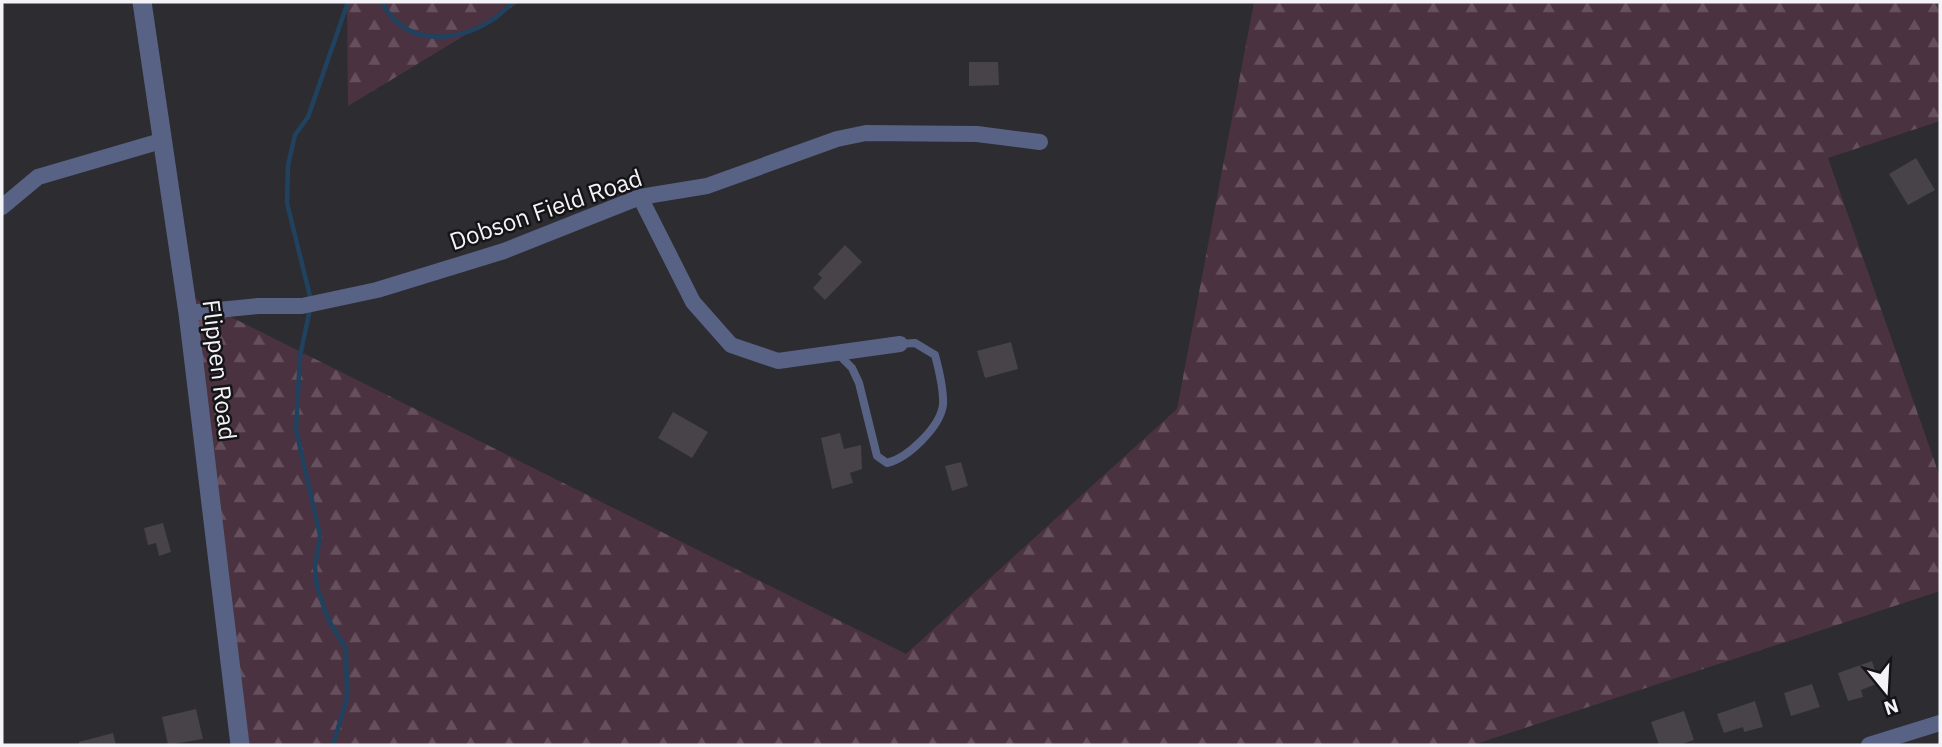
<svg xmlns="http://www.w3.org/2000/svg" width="1942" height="747" font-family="'IBM Plex Sans',sans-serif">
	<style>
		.forest { fill: url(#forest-firs) }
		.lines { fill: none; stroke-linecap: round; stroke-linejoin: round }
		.stream { stroke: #20425f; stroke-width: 4.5 }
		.building { fill: #474348 }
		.service { stroke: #586284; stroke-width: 8 }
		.minor { stroke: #586284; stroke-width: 16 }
		.tertiary { stroke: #586284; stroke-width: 19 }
		.labels { text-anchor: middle; stroke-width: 5; stroke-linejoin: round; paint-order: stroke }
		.street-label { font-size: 24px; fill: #f4f3f7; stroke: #151517 }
	</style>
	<defs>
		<pattern id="forest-firs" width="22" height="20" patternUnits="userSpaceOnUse" patternTransform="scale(1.75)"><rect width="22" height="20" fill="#4b3241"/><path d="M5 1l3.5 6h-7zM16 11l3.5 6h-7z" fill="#66505d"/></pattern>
	</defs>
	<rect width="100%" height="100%" fill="#2d2c31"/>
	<!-- forest -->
	<path class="forest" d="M347 2H520L348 106Z
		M1254 2H1940V121L1828 158 1940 477V591L1473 745H245L181 292 906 654 1177 409Z"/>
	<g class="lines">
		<!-- stream -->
		<path class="stream" d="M382 2C407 56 482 40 512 2
			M311 300 287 203 288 165 295 135 308 117 348 2
			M310 309 300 356 296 430 320 535 315 567 317 587 328 619 346 649 347 698 333 745"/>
	</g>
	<!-- building -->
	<path class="building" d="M969 62H998L999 85 969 86Z
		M1916 158 1935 190 1908 205 1889 174Z
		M845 245 862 262 825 300 813 288 822 278 818 274Z
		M1011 342 1018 369 985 378 977 351Z
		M673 412 708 432 692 458 658 438Z
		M840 433 844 449 861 445 862 469 850 473 853 483 832 489 821 438Z
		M961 462 968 486 952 491 945 466Z
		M163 523 171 552 159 556 156 543 148 545 144 528Z
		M1872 661 1879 683 1861 690 1863 697 1848 701 1838 673Z
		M1812 684 1820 707 1791 716 1784 693Z
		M1755 701 1763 727 1744 732 1743 727 1724 733 1717 714Z
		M196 709 203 739 168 745 162 717Z
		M1684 711 1694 740 1679 745H1659L1651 722Z
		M113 733 116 745H79V742Z"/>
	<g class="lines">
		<!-- service -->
		<path class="service" d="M837 353 852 368 859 383 877 456 887 463C908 458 940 427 943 405 944 389 939 370 935 355L915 343 900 344"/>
		<!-- minor -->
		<path class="minor" d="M640 197 693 302 731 345 778 361 900 344
			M2 207 38 177 161 141
			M188 313 258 306H302L377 290 504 251 640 197 707 186 837 139 866 133 977 134 1040 142
			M1869 745 1940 723"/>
		<!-- tertiary -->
		<path class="tertiary" d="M142 2 188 313 240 745"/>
	</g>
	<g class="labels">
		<!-- street labels -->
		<g class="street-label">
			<text transform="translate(546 210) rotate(-19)" y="8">Dobson Field Road</text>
			<text transform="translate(219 370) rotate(83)" y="8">Flippen Road</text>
		</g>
	</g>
	<!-- border -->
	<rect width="1942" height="747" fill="none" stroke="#f4f3f7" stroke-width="7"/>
	<!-- north arrow -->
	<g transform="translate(1886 691) rotate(162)" stroke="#151517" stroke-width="5" paint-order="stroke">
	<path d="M0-5L12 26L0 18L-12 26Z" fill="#f4f3f7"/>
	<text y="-10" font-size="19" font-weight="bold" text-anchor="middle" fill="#f4f3f7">N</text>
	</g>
</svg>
